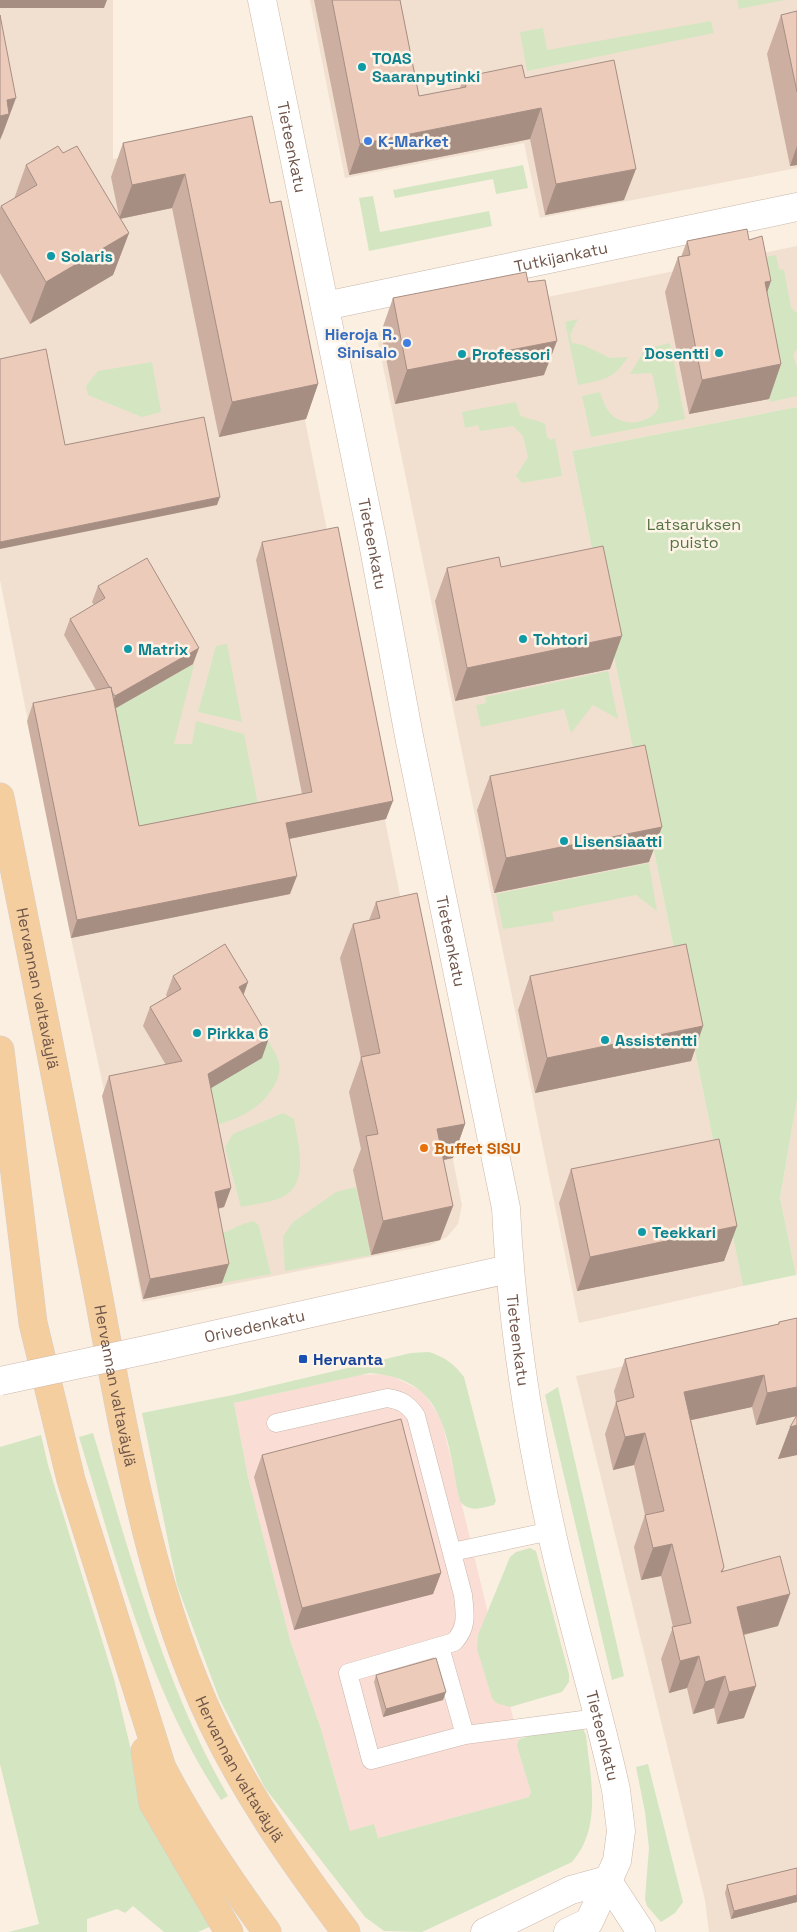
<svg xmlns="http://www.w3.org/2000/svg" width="797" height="1932" font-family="'Space Grotesk',sans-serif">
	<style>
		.residential { fill: #f1e0d0 }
		.commercial { fill: #faded6 }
		.green { fill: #d3e6c1 }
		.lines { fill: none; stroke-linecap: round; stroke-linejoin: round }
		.lane-casing { stroke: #c9b6a9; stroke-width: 19 }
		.street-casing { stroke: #c9b6a9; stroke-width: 29 }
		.secondary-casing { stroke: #cfb7aa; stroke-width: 29 }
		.primary-casing { stroke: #d7cfcc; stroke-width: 29 }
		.lane { stroke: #fff; stroke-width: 18 }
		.street { stroke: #fff; stroke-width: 28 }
		.secondary { stroke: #fff; stroke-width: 28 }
		.primary { stroke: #f4ce9e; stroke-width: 28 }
		.secondary-bridge-casing { stroke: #cfb7aa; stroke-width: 29; stroke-linecap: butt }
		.secondary-bridge { stroke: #fff; stroke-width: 28 }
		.wall { fill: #ccafa1 }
		.shaded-wall { fill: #a68e83 }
		.building { fill: #edcbbb; stroke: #a68e83 }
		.culture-dot { fill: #0f9aa8; stroke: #fdf3e7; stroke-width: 2 }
		.shop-dot { fill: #3f7fe0; stroke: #fdf3e7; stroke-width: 2 }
		.food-dot { fill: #e8710a; stroke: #fdf3e7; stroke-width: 2 }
		.transit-dot { fill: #1a4fb4; stroke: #fdf3e7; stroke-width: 2 }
		.labels { text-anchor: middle; stroke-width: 5; stroke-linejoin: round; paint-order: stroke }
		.culture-label { font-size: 16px; font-weight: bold; fill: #0d838f; stroke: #fdf3e7; text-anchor: start }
		.shop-label { font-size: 16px; font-weight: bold; fill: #366cbe; stroke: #fdf3e7; text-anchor: start }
		.street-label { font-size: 16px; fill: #6f554a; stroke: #fdf3e7 }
		.park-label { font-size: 16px; fill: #557443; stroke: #fdf3e7 }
		.food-label { font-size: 16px; font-weight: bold; fill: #c56008; stroke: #fdf3e7; text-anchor: start }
		.transit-label { font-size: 16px; font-weight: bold; fill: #164399; stroke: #fdf3e7; text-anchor: start }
	</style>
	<rect width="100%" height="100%" fill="#faefe1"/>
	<!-- residential -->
	<path class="residential" d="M0 0H113V159L248 135 462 1205 458 1224 447 1237 431 1245 142 1302 104 1090 71 938 0 580Z
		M310 0H797V168L540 218 524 143 345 178Z
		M797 246V407L572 451 743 1286 579 1323 376 332Z
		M797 1099V1274L796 1275 780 1198Z
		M797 1330V1932H709L705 1900 576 1376Z"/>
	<!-- commercial -->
	<path class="commercial" d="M388 1374 422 1391 441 1418 531 1792 529 1797 378 1838 350 1831 321 1729 290 1640 248 1477 234 1403 357 1375Z"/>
	<!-- green -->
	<path class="green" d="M737 0H785L739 9Z
		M711 21 714 33 527 71 520 32 543 28 547 50Z
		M523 165 528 188 496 194 493 179 395 198 393 190Z
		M373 196 380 232 489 211 492 226 369 251 359 198Z
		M776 255 779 269 784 270 791 308 797 313V349L793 355 797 367V396L770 402 745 261Z
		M578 319 570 335 572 343 583 345 610 358 628 357C613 380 603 380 578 385L565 322Z
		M670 343 685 419 591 437 582 396 600 392C603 400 606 411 614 417 628 427 653 423 659 406L652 373 630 374 645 349Z
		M152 362 161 412 142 417 88 395 86 386 98 371Z
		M516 402 520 415C528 420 536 419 545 424L547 437 551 440 555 438 562 476 522 483 516 476 528 457 523 436 513 426 480 431 478 425 465 428 462 412Z
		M797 407V1099L780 1198 796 1275 743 1286 572 451Z
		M227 644 242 722 198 712 216 646Z
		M193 664 194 665 174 744H192L196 721 244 734 261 819 133 844 109 712Z
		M608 671 618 719 593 705 571 733 564 709 481 727 476 705 486 703 485 697Z
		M649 863 657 911 636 895 552 912 554 921 503 929 496 894Z
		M265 1035C269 1044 277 1054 279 1063 281 1070 278 1080 274 1086 255 1118 225 1122 192 1132L188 1102 262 1058Z
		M283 1113 294 1119C298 1143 311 1186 280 1198 269 1203 254 1204 241 1207L225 1147 233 1134Z
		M356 1187 371 1255 285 1271 283 1237 292 1223 336 1192Z
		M254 1221 259 1226 271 1274 222 1283 212 1236C228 1234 239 1223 254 1221Z
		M429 1352C445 1357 454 1364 464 1377L496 1501 494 1505C481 1508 469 1513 460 1501 446 1439 448 1379 370 1373L234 1403 248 1477 290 1640 321 1729 350 1831 374 1824 378 1838 529 1797 531 1792 517 1746 519 1739 572 1724 582 1727 586 1735C590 1776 603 1827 572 1862L422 1932 384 1931 365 1917 265 1788 219 1698 177 1585 142 1413 233 1395 411 1353Z
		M558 1387 624 1676 612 1680 545 1395Z
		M93 1433C131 1556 163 1683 228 1796L221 1800C149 1690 117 1562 79 1437Z
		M41 1435 48 1465 114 1679 141 1792 214 1925 198 1932H164L133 1906 125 1913 117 1909 87 1919V1932H9L39 1924 0 1764V1447Z
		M530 1548 536 1551 569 1674V1682L562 1692 510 1707 496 1703 492 1698 477 1649 478 1635 510 1557 516 1552Z
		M648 1764 683 1902 675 1913 661 1922 647 1906 645 1899 649 1848 645 1812 636 1767Z"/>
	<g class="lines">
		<!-- lane casing -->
		<g class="lane-casing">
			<path id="lane" d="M276 1423 387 1398C401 1400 408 1404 416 1416L463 1595C465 1614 468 1627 454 1642L348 1673 371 1760 465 1735 598 1718
				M452 1552 551 1531
				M440 1647 465 1735"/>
		</g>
		<!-- street casing -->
		<g class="street-casing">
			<g id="street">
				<path id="s1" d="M325 306 797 207"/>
				<path d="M607 1880 641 1932"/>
			</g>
		</g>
		<!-- secondary casing -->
		<g class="secondary-casing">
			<g id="secondary">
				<path id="s2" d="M262 0 373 543 409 736 506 1208C511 1313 528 1426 551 1530 570 1617 597 1703 616 1790L621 1831 617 1861 589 1922 568 1932"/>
				<path id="s3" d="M155 1348 509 1269"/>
				<path d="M485 1932 571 1890 607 1880"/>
			</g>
		</g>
		<!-- primary casing -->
		<g class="primary-casing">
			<g id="primary">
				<path id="s4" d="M0 797C33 961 65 1124 97 1288 124 1432 150 1592 213 1724 249 1799 296 1865 346 1932"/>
				<path d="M0 1050 33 1323 71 1480 162 1768C192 1826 229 1880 267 1932"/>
				<path d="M145 1751 153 1803 229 1932"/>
			</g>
		</g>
		<!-- lane -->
		<use href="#lane" class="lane"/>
		<!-- street -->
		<use href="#street" class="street"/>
		<!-- secondary -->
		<use href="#secondary" class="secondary"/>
		<!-- primary -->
		<use href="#primary" class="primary"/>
		<!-- secondary-bridge casing -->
		<g class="secondary-bridge-casing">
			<path id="secondary-bridge" d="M0 1381 155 1348"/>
		</g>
		<!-- secondary-bridge -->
		<use href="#secondary-bridge" class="secondary-bridge"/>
	</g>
	<!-- wall -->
	<path class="wall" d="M314 0H400L419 96 460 88 464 77 525 78 624 200 545 215 530 139 349 175Z
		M797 11V165L790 166 767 54 781 15Z
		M123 143 270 203 318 384 306 419 219 437 172 208 120 219 129 233 113 275 30 324 0 273V208L1 206 14 199 26 165 63 153 119 216 111 177Z
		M749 240 767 292 781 364 769 399 689 414 665 292 678 257H681L687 241Z
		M393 298 544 375 395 404 381 332Z
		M262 542 386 819 289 839 290 894 71 938 27 721 33 703 96 690 64 635 70 619 94 605 92 602 98 586 193 664 116 708 139 826 302 794 256 560Z
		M501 567 610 669 455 701 435 601 447 568Z
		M490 776 649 862 494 893 477 810Z
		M376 902 465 1124 453 1158 443 1160 453 1206 440 1240 371 1255 353 1170 361 1149 349 1092 361 1058 340 958 353 924 369 920Z
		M173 976 248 982 243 995 262 1058 211 1088 231 1188 224 1207 218 1209 222 1283 143 1299 102 1096 109 1076 166 1065 143 1026 150 1007 167 997 166 995Z
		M530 976 703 1026 691 1061 535 1093 518 1010Z
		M571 1169 737 1226 724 1261 577 1291 559 1203Z
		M797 1318V1455L778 1459 796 1416 756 1425 752 1407 691 1420 724 1567 723 1572 778 1626 744 1635V1718L717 1724 714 1708 693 1714 687 1688 669 1693 661 1659 673 1627 661 1576 641 1580 634 1547 645 1515 634 1465 613 1470 605 1434 616 1402 614 1391 625 1359 778 1324 779 1322Z
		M262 1455 441 1573 433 1594 294 1630 254 1477Z
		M376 1675 443 1700 383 1717 374 1682Z
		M797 1868V1902L731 1919 725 1893 727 1885Z"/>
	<!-- shaded-wall -->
	<path class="shaded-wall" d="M0 0H107L104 8H0Z
		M16 98 3 133 0 140V116L7 100Z
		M541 108 530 139 349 175 360 144Z
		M797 146V165L790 166Z
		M636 169 624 200 545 215 556 184Z
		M185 174 172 208 119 219 132 185Z
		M129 233 113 275 30 324 46 282Z
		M771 281 759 316 765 282Z
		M557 341 544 375 395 404 407 370Z
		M781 364 769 399 689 414 702 380Z
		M318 384 306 419 219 437 232 402Z
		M220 497 217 505 0 549V542Z
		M622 636 610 669 455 701 467 668Z
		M199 648 193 664 109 712 115 696Z
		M393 801 386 819 279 841 286 823Z
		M662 827 649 862 494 893 506 858Z
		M297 876 290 894 71 938 77 920Z
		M248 982 241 1002 239 987Z
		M703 1026 691 1061 535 1093 547 1058Z
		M269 1038 262 1058 201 1094 208 1074Z
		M465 1124 453 1158 424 1164 437 1129Z
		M231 1188 224 1207 207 1211 215 1192Z
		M453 1206 440 1240 371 1255 383 1221Z
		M737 1226 724 1261 577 1291 590 1257Z
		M229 1264 222 1283 143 1299 150 1279Z
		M764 1375 752 1407 673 1424 684 1392Z
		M797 1387V1416L756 1425 767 1393Z
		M797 1425V1455L778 1459 790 1427Z
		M645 1433 634 1465 613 1470 625 1437Z
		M672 1544 661 1576 641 1580 653 1548Z
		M441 1573 433 1594 294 1630 302 1608Z
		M790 1594 778 1626 725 1639 737 1607Z
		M699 1656 687 1688 669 1693 680 1661Z
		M725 1676 714 1708 693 1714 705 1682Z
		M756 1686 744 1718 717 1724 729 1692Z
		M446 1692 443 1700 383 1717 386 1709Z
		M797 1895V1902L731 1919 734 1911Z"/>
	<!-- building -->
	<path class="building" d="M332 0H400L419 96 466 87 464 77 522 65 525 78 614 60 636 169 556 184 541 108 360 144Z
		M797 11V92L781 15Z
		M0 15 16 98 7 100 9 114 0 116Z
		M252 116 270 203 281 201 318 384 232 402 185 174 132 185 123 143Z
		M58 146 63 153 77 146 129 233 46 282 1 206 37 185 26 165Z
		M747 229 749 240 762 236 771 281 765 282 781 364 702 380 678 257 690 255 687 241Z
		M526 272 528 282 545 280 557 341 407 370 393 298Z
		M46 349 65 445 204 417 220 497 0 542V359Z
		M338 527 393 801 286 823 297 876 77 920 33 703 111 687 139 826 312 792 262 542Z
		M603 546 622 636 467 668 447 568 499 557 501 567Z
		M147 558 199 648 115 696 112 692 111 687 110 688 70 619 105 598 98 586Z
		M645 745 662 827 506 858 490 776Z
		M417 893 465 1124 437 1129 453 1206 383 1221 366 1136 378 1134 361 1057 380 1053 353 924 380 918 376 902Z
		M225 944 248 982 239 987 269 1038 208 1074 231 1188 215 1192 229 1264 150 1279 109 1076 182 1061 150 1007 181 989 173 976Z
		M686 944 703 1026 547 1058 530 976Z
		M719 1139 737 1226 590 1257 571 1169Z
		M797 1318V1387L767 1393 764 1375 684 1392 724 1567 721 1572 780 1556 790 1594 737 1607 756 1686 729 1692 725 1676 705 1682 699 1656 680 1661 672 1627 691 1623 672 1544 653 1548 645 1515 664 1511 645 1433 625 1437 616 1402 634 1397 625 1359 779 1324V1322Z
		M797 1415V1425L790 1427Z
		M401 1419 441 1573 302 1608 262 1455Z
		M436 1658 446 1692 386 1709 376 1675Z
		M797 1868V1895L734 1911 727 1885Z"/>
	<!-- markers -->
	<g class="culture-dot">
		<circle cx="362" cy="67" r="5"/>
		<circle cx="51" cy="256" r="5"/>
		<circle cx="719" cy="353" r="5"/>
		<circle cx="462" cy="354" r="5"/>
		<circle cx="523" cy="639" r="5"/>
		<circle cx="128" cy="649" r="5"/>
		<circle cx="564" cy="841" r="5"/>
		<circle cx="197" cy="1033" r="5"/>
		<circle cx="605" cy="1040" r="5"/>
		<circle cx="642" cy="1232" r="5"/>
	</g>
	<g class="shop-dot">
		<circle cx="368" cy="141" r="5"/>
		<circle cx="407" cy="343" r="5"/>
	</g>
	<circle class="food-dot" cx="424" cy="1148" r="5"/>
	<rect class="transit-dot" x="298" y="1354" width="10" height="10" rx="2.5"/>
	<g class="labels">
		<!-- culture labels -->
		<g class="culture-label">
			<text x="372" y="64">TOAS<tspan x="372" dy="18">Saaranpytinki</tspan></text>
			<text x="61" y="262">Solaris</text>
			<text x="709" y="359" text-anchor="end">Dosentti</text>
			<text x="472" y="360">Professori</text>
			<text x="533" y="645">Tohtori</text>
			<text x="138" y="655">Matrix</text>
			<text x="574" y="847">Lisensiaatti</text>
			<text x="207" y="1039">Pirkka 6</text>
			<text x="615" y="1046">Assistentti</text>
			<text x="652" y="1238">Teekkari</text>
		</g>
		<!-- shop labels -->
		<g class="shop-label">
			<text x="378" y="147">K-Market</text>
			<text x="397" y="340" text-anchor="end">Hieroja R.<tspan x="397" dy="18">Sinisalo</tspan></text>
		</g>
		<!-- street labels -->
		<g class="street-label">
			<text dy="6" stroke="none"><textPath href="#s2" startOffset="150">Tieteenkatu</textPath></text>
			<text dy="6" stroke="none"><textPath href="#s1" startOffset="241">Tutkijankatu</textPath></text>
			<text dy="6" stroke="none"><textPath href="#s2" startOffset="555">Tieteenkatu</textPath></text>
			<text dy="6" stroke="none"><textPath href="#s2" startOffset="960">Tieteenkatu</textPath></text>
			<text dy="6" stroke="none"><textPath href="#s4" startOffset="195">Hervannan valtaväylä</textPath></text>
			<text dy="6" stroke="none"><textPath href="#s3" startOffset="102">Orivedenkatu</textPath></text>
			<text dy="6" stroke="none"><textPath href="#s2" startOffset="1365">Tieteenkatu</textPath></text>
			<text dy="6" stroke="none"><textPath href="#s4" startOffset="600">Hervannan valtaväylä</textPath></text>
			<text dy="6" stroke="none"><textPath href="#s2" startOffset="1770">Tieteenkatu</textPath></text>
			<text dy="6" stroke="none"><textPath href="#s4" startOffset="1005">Hervannan valtaväylä</textPath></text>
		</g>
		<!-- park labels -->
		<g class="park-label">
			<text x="694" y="530">Latsaruksen<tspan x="694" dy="18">puisto</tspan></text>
		</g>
		<!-- food labels -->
		<g class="food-label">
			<text x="434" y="1154">Buffet SISU</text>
		</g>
		<!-- transit labels -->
		<g class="transit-label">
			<text x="313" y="1365">Hervanta</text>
		</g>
	</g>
</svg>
